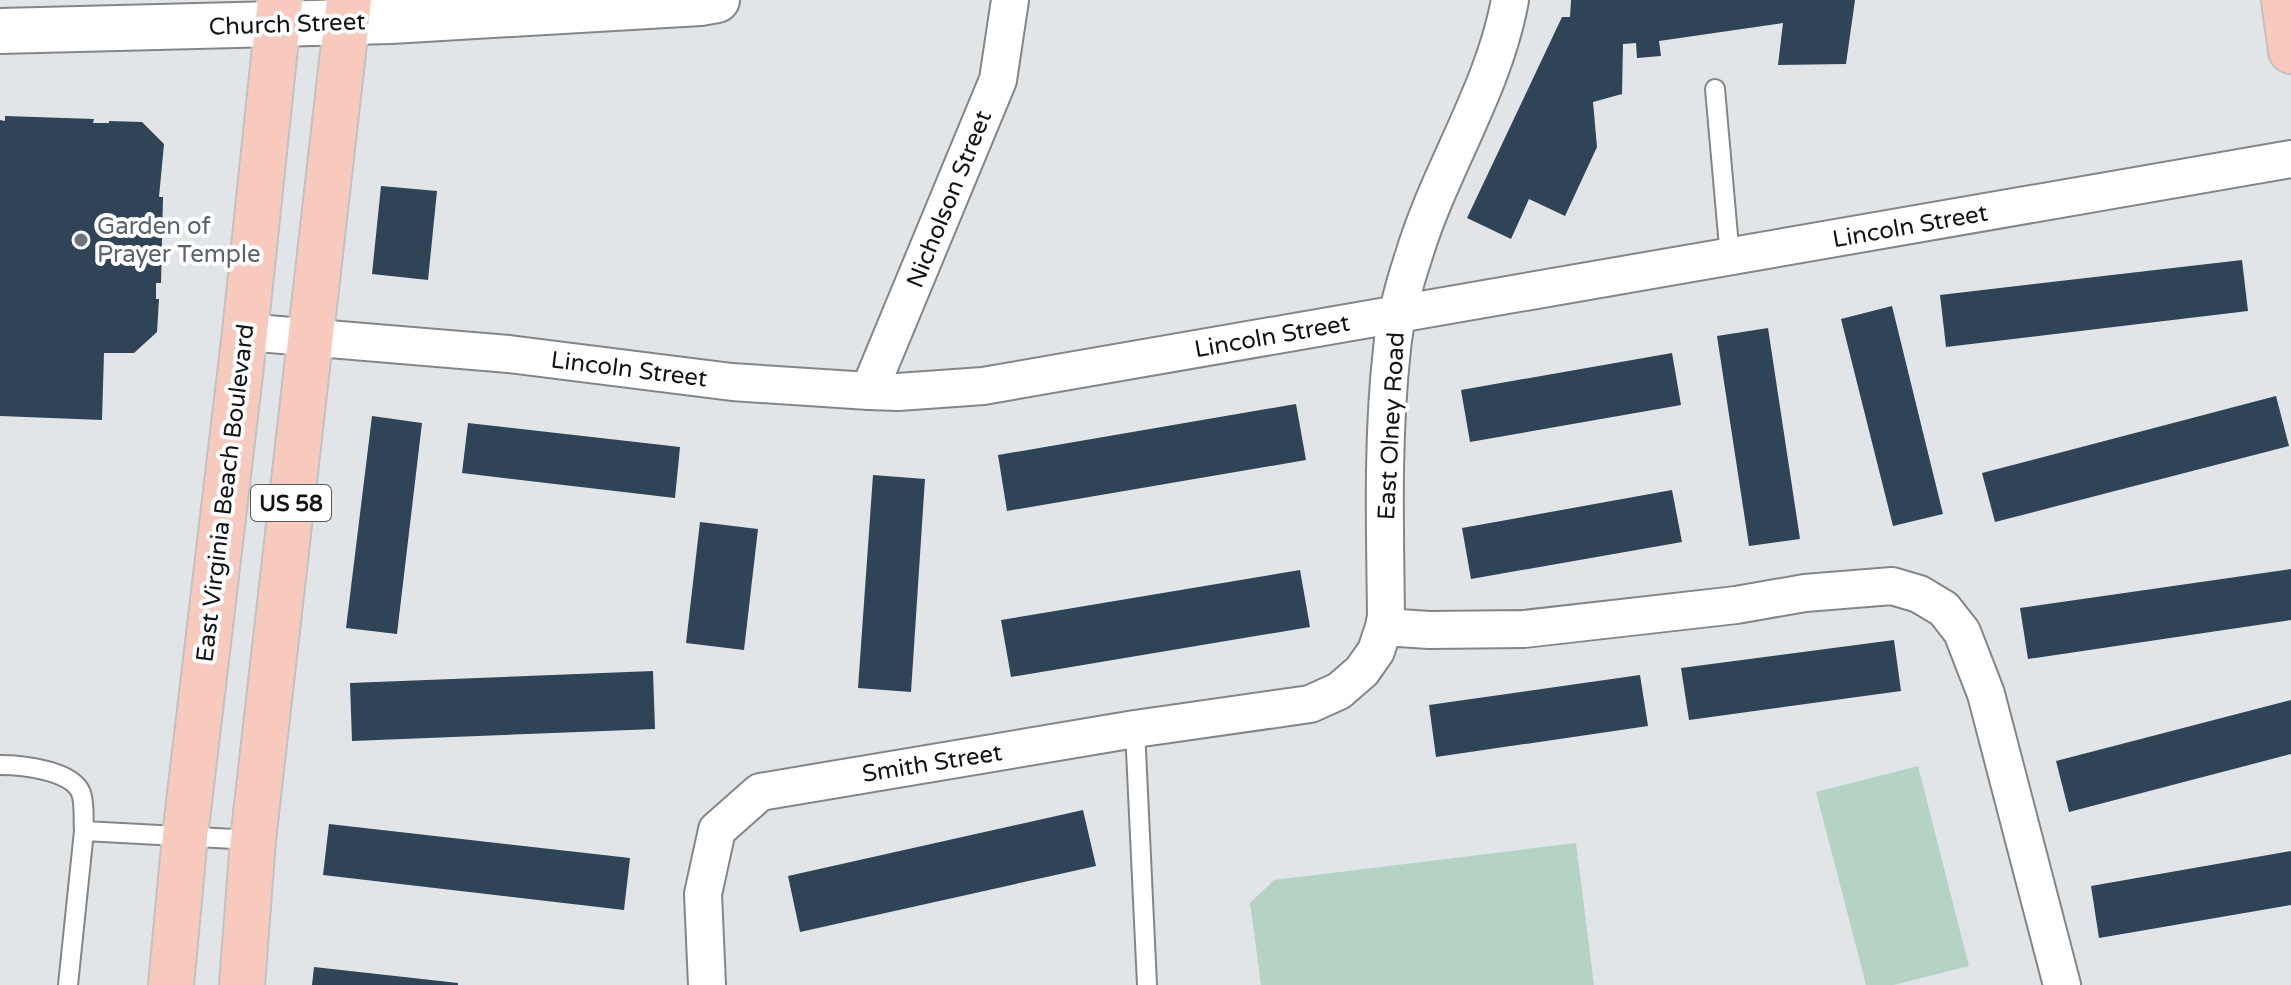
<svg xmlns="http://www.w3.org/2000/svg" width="2291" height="985" font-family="'Varela Round',sans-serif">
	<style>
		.green { fill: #b5d3c4 }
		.building { fill: #2f4457 }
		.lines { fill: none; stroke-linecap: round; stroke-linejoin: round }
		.service-casing { stroke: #838689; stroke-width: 22 }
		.minor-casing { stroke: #838689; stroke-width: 40 }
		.secondary-casing { stroke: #838689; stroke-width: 48 }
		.primary-casing { stroke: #c1c2c2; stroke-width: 48 }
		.service { stroke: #fff; stroke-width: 18 }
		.minor { stroke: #fff; stroke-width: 36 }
		.secondary { stroke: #fff; stroke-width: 44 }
		.primary { stroke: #f8c9bd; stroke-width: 44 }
		.worship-dot { fill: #6b7280; stroke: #fff; stroke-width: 3 }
		.labels { text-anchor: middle; stroke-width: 8; stroke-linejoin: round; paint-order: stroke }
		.shield { fill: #fff; stroke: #595a5a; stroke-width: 2 }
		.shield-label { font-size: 22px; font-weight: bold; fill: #121314 }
		.street-label { font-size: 24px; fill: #121314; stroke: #fff }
		.worship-label { font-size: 24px; fill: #5b616d; stroke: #fff; text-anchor: start }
	</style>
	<rect width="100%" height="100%" fill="#e1e5e8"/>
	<!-- green -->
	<path class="green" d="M1918 766 1969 966 1894 985H1866L1816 792Z
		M1576 843 1594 985H1261L1250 903 1274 880Z"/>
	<!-- building -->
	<path class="building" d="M1571 0H1855L1846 64 1778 65 1783 23 1659 41 1661 56 1637 58 1636 43 1623 44 1622 94 1593 102 1597 147 1565 216 1529 199 1511 239 1467 218 1562 17H1570Z
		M5 116 94 119 93 123H109V121L142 122 164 144 159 197H163L161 283H156V299H159L157 332 134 353H104L102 420 0 416V120L5 121Z
		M381 186 437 191 428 280 372 274Z
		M2242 260 2248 311 1946 347 1940 295Z
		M1892 306 1943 514 1893 526 1841 319Z
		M1768 328 1800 539 1749 546 1717 336Z
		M1672 353 1681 405 1470 442 1461 390Z
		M2276 396 2289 446 1995 522 1982 473Z
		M1296 404 1306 460 1007 511 998 455Z
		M372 416 422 423 397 634 346 628Z
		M468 423 680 447 675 498 462 473Z
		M873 475 925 479 911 692 858 688Z
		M1672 490 1682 542 1471 579 1462 528Z
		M700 522 758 529 744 650 686 643Z
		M2291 569V620L2028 659 2020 608Z
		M1300 570 1310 627 1011 677 1001 620Z
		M1894 640 1901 691 1689 720 1681 668Z
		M653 671 655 729 352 741 350 683Z
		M1640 675 1648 726 1436 757 1429 705Z
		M2291 700V754L2069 812 2056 761Z
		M1083 810 1096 866 800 932 788 876Z
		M329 824 630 858 624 910 323 875Z
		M2291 851V905L2099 938 2091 886Z
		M314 967 458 983V985H312Z"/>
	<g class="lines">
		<!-- service casing -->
		<g class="service-casing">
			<path id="service" d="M1715 89 1730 258
				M1135 729 1147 985
				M0 765C21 765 72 770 81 793 85 804 83 819 84 831
				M68 985 84 831 253 840"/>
		</g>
		<!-- minor casing -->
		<g class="minor-casing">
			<path id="minor" d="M245 332 509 354 732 382 869 391 898 392 983 386 2291 159
				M869 391 998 80 1010 0
				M1384 627 1429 630 1524 629 1736 605 1805 593 1892 586 1919 594 1944 609 1962 632 1986 694 2062 985
				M707 985 703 894 717 830 760 792 1135 729 1310 704 1339 691 1362 671 1376 651 1384 627 1386 616C1385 528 1382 438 1392 349 1395 318 1404 285 1414 255 1440 169 1494 89 1510 0"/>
		</g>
		<!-- secondary casing -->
		<g class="secondary-casing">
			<path id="secondary" d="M0 31 391 21 700 3 717 0"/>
		</g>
		<!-- primary casing -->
		<g class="primary-casing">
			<path id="primary" d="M2284 0 2291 51
				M171 985 185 836 245 332 280 0
				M242 985 253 840 349 0"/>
		</g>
		<!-- service -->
		<use href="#service" class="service"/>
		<!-- minor -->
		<use href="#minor" class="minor"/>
		<!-- secondary -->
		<use href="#secondary" class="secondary"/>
		<!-- primary -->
		<use href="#primary" class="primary"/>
	</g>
	<!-- markers -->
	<circle class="worship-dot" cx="81" cy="240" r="8"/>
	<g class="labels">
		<!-- shield labels -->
		<rect class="shield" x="251" y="485" width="80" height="36" rx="6"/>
		<g class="shield-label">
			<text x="291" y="511">US 58</text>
		</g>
		<!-- street labels -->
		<g class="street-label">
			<text transform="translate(287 24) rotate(-2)" y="8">Church Street</text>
			<text transform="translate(949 199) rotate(-68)" y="8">Nicholson Street</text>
			<text transform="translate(1910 226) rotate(-10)" y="8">Lincoln Street</text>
			<text transform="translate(1272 336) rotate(-10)" y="8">Lincoln Street</text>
			<text transform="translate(629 369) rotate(7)" y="8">Lincoln Street</text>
			<text transform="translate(1391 426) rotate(-87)" y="8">East Olney Road</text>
			<text transform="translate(225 493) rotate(-83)" y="8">East Virginia Beach Boulevard</text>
			<text transform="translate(932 763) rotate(-9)" y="8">Smith Street</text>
		</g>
		<!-- worship labels -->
		<g class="worship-label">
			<text x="97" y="234">Garden of<tspan x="97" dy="28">Prayer Temple</tspan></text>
		</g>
	</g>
</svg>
